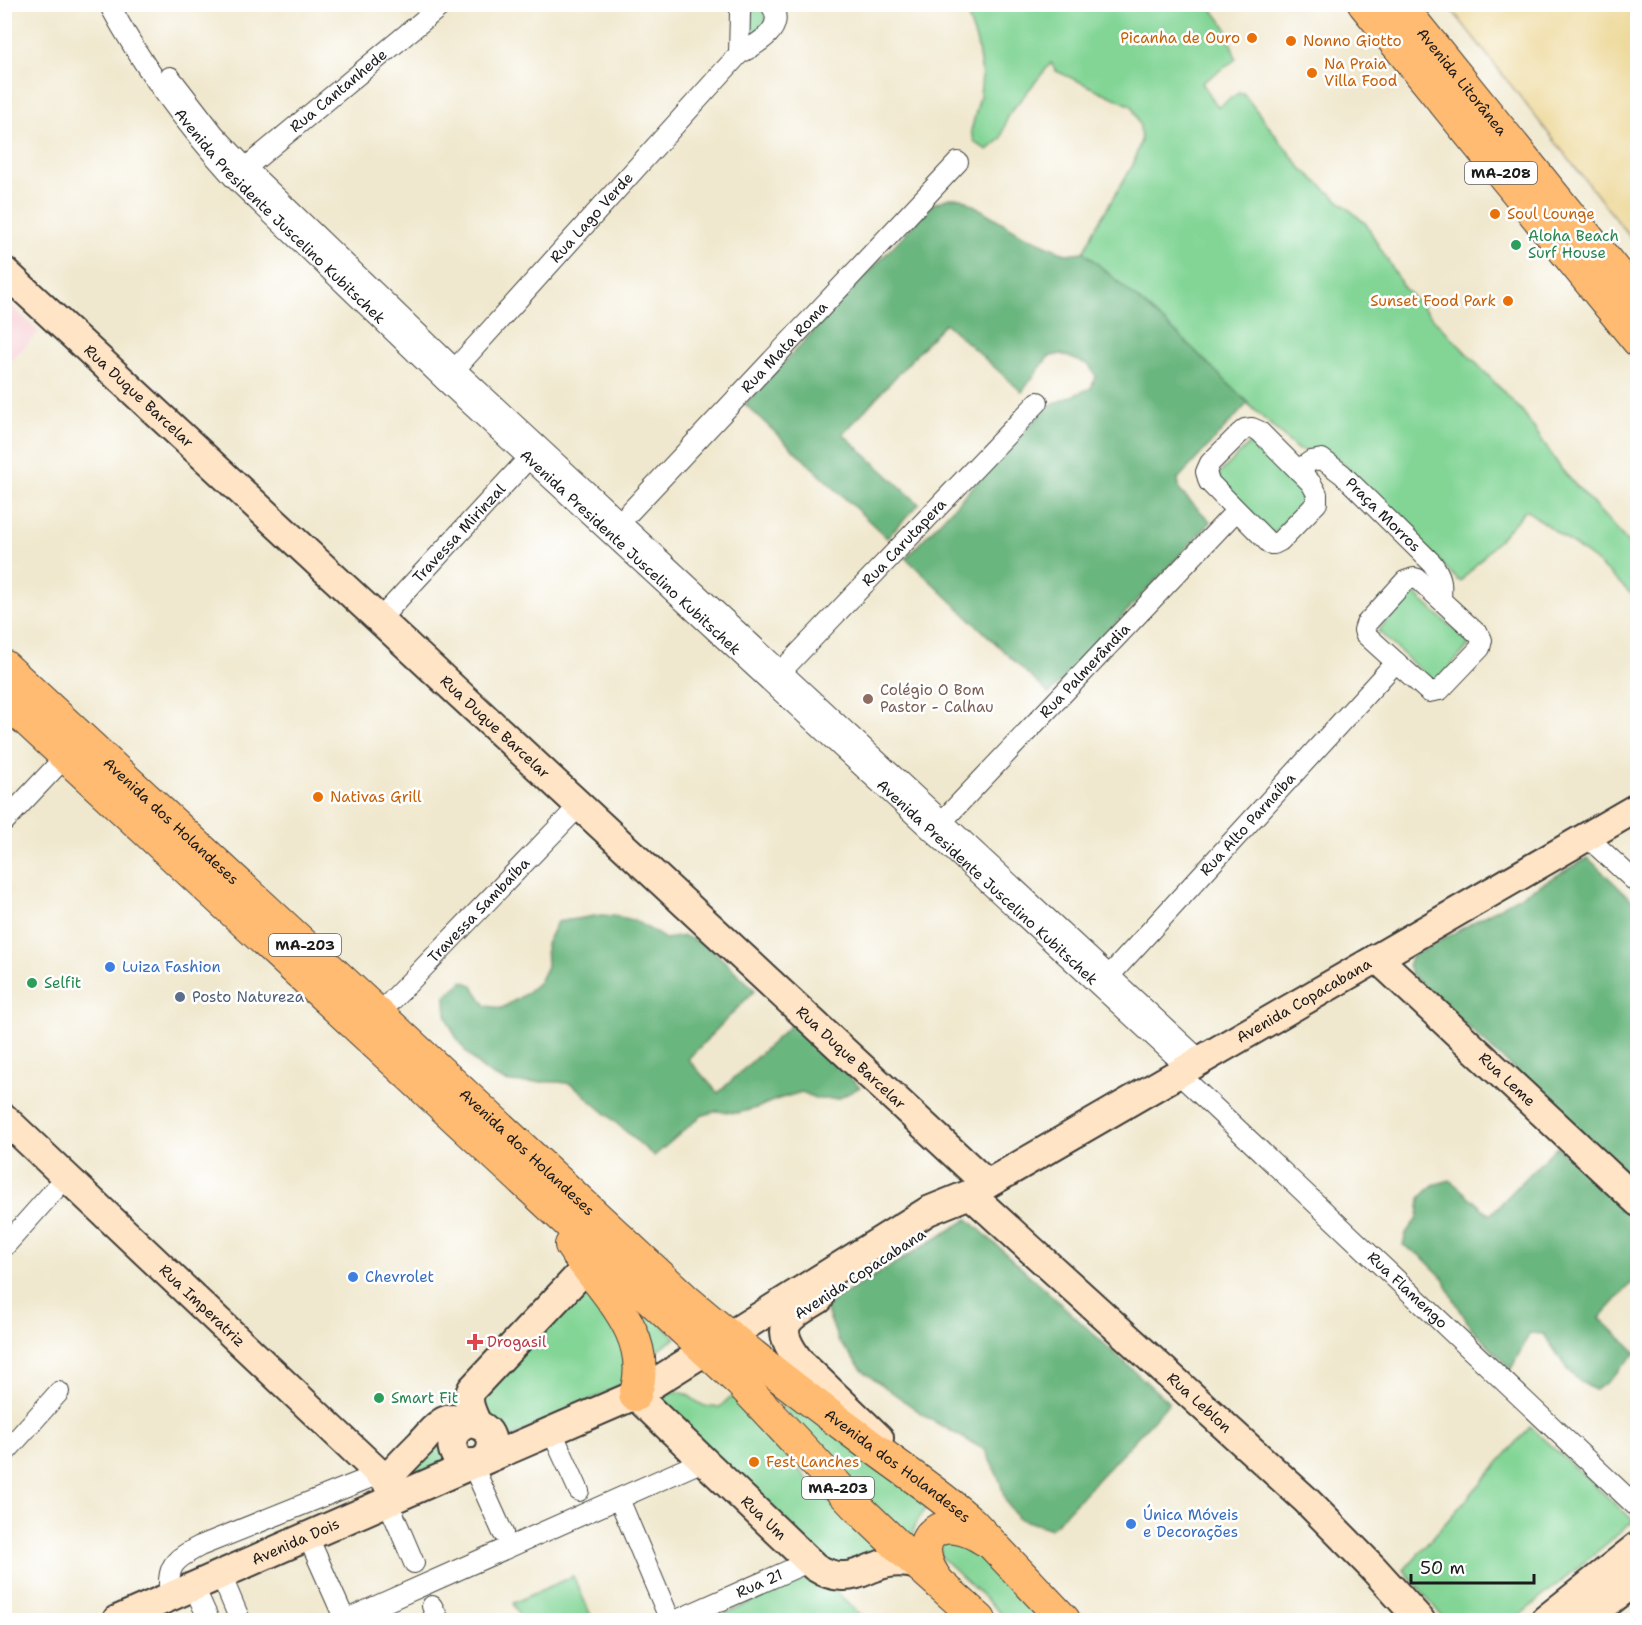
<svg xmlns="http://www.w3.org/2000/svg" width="1642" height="1625" font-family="'Shantell Sans',sans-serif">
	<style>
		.built { fill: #f7cfd4 }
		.green { fill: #83d596; stroke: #507859; stroke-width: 1.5 }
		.forest { fill: #6ab67f; stroke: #43694e; stroke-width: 1.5 }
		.sand { fill: #eeda9e; stroke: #857b5d; stroke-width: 1.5 }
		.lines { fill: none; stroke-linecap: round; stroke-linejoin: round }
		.street-casing { stroke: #3c3b37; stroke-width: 22 }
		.secondary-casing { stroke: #3c3b37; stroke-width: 32 }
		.primary-casing { stroke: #3c3b37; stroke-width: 34 }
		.street { stroke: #fff; stroke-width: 20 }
		.secondary { stroke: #ffe4c6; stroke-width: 28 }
		.primary { stroke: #ffbb71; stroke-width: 32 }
		.food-dot { fill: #e8710a; stroke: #fff; stroke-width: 2 }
		.leisure-dot { fill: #2e9e5b; stroke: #fff; stroke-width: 2 }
		.education-dot { fill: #8d6e63; stroke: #fff; stroke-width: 2 }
		.shop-dot { fill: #3f7fe0; stroke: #fff; stroke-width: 2 }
		.service-dot { fill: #5c6f8a; stroke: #fff; stroke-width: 2 }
		.health-dot { fill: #e0444e; stroke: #fff; stroke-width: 2 }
		.labels { text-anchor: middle; stroke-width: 5; stroke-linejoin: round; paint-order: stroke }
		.shield { fill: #fff; stroke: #606060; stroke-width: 1.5 }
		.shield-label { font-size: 14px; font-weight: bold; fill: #1c1c1c }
		.food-label { font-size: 15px; fill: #c56008; stroke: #fff; text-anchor: start }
		.street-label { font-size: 15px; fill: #1c1c1c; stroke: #fff }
		.leisure-label { font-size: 15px; fill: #27864d; stroke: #fff; text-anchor: start }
		.education-label { font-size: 15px; fill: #785e54; stroke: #fff; text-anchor: start }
		.shop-label { font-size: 15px; fill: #366cbe; stroke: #fff; text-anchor: start }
		.service-label { font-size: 15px; fill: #4e5e75; stroke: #fff; text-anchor: start }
		.health-label { font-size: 15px; fill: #be3a42; stroke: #fff; text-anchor: start }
	</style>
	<rect width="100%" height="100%" fill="#fff"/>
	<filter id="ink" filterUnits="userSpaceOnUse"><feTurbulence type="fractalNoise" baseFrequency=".0167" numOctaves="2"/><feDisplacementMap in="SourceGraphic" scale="12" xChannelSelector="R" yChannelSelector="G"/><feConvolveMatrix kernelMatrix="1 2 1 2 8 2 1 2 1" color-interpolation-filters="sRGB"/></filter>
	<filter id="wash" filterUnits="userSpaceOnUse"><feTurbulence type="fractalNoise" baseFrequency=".008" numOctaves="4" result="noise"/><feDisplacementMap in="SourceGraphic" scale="24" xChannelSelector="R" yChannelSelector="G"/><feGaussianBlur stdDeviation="1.35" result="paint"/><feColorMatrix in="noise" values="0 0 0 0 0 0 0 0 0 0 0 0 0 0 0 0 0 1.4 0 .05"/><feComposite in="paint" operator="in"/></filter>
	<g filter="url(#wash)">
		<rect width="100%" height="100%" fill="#f0e8ce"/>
		<!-- built -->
		<path class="built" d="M7 301 39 332 5 367 4 303Z"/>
		<!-- green -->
		<path class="green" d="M752 5 764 6 767 23 760 32 748 39 746 10Z
			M968 5H1209L1226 27 1236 59 1202 83 1218 107 1240 92 1241 94 1243 93 1301 168 1366 224 1404 288 1523 412 1562 470 1637 552V599L1594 560 1526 510 1461 581 1458 580 1333 454 1298 450 1084 252 1094 230 1133 165 1141 140 1140 126 1132 106 1056 71 1051 63 1008 115 1001 139 988 150 975 143 971 131 980 96 982 75 977 43 969 20Z
			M1252 441 1308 495 1273 534 1215 478Z
			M1412 591 1470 644 1435 684 1378 631Z
			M612 1278 676 1338 645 1358Z
			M583 1286 625 1344 626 1383 506 1440 475 1395Z
			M751 1369 929 1506C917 1519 911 1529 912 1547L834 1471Z
			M674 1391C696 1393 695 1410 720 1407L729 1398H736L754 1413 759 1427 832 1505 860 1524 878 1545V1550L863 1562 825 1565 657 1399 660 1395Z
			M1530 1427 1634 1521 1514 1620H1445L1404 1570Z
			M435 1441 453 1458 404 1481Z
			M967 1542 1039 1620H1008L941 1557V1543Z
			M573 1576 593 1620H521L513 1603Z
			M807 1577 833 1589 866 1620H711Z"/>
		<!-- forest -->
		<path class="forest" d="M949 198H962L1021 234 1066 254 1084 252 1181 337 1248 403 1178 479 1180 491 1211 522 1049 694 906 558 1048 406 1091 388 1096 376 1089 365 1061 354 1048 357 1022 392 945 323 843 434 919 504 887 538 745 404 933 204Z
			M1588 858 1637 905V1184L1411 974 1408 966 1411 957Z
			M601 915C631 916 641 923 665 939L684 936 708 946 755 990 688 1059 718 1093 792 1024 860 1087 838 1099H817L802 1092 775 1100 757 1108 737 1113 716 1111 701 1116 654 1156C633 1138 612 1119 591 1101 585 1096 577 1086 570 1084 550 1078 529 1085 510 1082 483 1077 459 1047 449 1023 445 1014 445 1005 445 996L463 981 472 985 486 1006 502 1008 524 995 539 982 547 966 546 944 557 922Z
			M1557 1146 1637 1222V1277L1600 1318 1636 1353 1607 1382 1595 1390 1579 1381 1567 1369 1544 1334 1530 1333 1511 1369 1470 1326 1454 1300 1443 1278 1421 1256 1403 1245 1406 1233 1418 1217 1420 1198 1433 1185 1450 1180 1490 1215Z
			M968 1219 1169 1403 1051 1529 1017 1518 1005 1500 1000 1481 985 1450 928 1418 863 1371 838 1340 825 1306Z"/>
		<!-- sand -->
		<path class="sand" d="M1448 5H1637V246Z"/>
	</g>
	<g filter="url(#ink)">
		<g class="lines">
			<!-- street casing -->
			<g class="street-casing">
				<g id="street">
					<path id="s1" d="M109 4C143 68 186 125 234 178L445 381 1188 1068"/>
					<path d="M739 54 740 13 742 4"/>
					<path d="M170 77 214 134 246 168 455 369 1200 1060"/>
					<path id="s2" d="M237 175 443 4"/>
					<path id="s3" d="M447 378 739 54C756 45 789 28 770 4"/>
					<path d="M1252 428 1259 431 1311 483 1317 494V503L1280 541 1274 544H1270L1209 482 1206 472 1210 463 1239 434 1245 429Z"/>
					<path id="s4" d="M1298 470 1311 461 1322 459 1342 474 1432 563C1442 577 1442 582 1441 599"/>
					<path id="s5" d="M612 531 958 162"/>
					<path d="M1414 578 1418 579 1480 636 1482 640 1480 648 1440 690 1429 692 1365 634 1364 630 1366 624 1405 581Z"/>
					<path id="s6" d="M379 620 537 449"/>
					<path id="s7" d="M773 680 1038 402"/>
					<path d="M4 822 66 756"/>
					<path id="s8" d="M935 829 1236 511"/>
					<path d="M1586 836 1638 884"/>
					<path id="s9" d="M1100 986 1396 662"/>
					<path id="s10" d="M379 1014 579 806"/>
					<path id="s11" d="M1178 1073 1638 1508"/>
					<path d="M4 1247 67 1176"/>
					<path d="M552 1432 579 1491"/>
					<path d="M4 1454 59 1392"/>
					<path d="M475 1463 477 1475 503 1533"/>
					<path d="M619 1499 670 1620"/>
					<path d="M388 1502 414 1563"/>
					<path d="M308 1537 345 1620"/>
					<path d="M221 1575 240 1620"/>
					<path d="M194 1587 209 1620"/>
					<path d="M170 1598C166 1566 173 1560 200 1546L379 1474"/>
					<path d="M432 1606 439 1620"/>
					<path d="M345 1620 703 1461"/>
					<path id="s12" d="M677 1620 808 1562"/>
				</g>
			</g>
			<!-- secondary casing -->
			<g class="secondary-casing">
				<g id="secondary">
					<path id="s13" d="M4 271 987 1184"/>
					<path id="s14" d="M1377 958 1638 1202"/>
					<path id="s15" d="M4 1118 386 1480 394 1499"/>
					<path id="s16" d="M970 1194 1306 1500 1373 1568 1420 1620"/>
					<path d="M819 1299C786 1319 772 1325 800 1362L879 1438"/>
					<path id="s17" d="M635 1395 815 1567C823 1572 832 1576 842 1576 854 1577 864 1571 875 1567 889 1561 903 1561 918 1565"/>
					<path d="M477 1424C472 1412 465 1401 472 1389L600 1253 601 1249"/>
					<path id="s18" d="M480 1462 635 1395 928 1211 970 1194 1638 807"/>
					<path d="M386 1480C397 1467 409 1455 421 1443 427 1436 433 1428 441 1423 450 1417 457 1419 467 1422 473 1424 479 1424 484 1428 498 1438 492 1461 475 1463 449 1467 442 1429 471 1423"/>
					<path id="s19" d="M117 1620 475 1463"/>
					<path d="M1545 1620 1638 1546"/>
					<path d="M1585 1620 1638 1579"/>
				</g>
			</g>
			<!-- primary casing -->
			<g class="primary-casing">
				<g id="primary">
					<path d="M1364 4 1638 341"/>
					<path id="s20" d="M1399 4 1638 300"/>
					<path id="s21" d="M4 666 687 1301C743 1349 801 1394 859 1437 897 1466 936 1491 972 1523L1064 1620"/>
					<path d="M4 699 740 1382 856 1506 901 1549 980 1620"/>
					<path d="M571 1245C601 1290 656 1335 635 1395"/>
					<path d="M939 1583C904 1538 941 1510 985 1540"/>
				</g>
			</g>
			<!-- street -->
			<use href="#street" class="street"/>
			<!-- secondary -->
			<use href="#secondary" class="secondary"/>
			<!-- primary -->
			<use href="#primary" class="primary"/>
		</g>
	</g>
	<!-- markers -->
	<g class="food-dot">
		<circle cx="1252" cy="38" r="6"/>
		<circle cx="1291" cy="41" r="6"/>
		<circle cx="1312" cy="73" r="6"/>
		<circle cx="1495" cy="214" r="6"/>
		<circle cx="1508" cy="301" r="6"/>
		<circle cx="318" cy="797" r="6"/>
		<circle cx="754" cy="1462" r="6"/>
	</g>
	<g class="leisure-dot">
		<circle cx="1516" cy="245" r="6"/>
		<circle cx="32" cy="983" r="6"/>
		<circle cx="379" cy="1398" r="6"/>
	</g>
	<circle class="education-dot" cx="868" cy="699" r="6"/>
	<g class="shop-dot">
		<circle cx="110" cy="967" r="6"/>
		<circle cx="353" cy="1277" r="6"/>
		<circle cx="1131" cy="1524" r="6"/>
	</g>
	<circle class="service-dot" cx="180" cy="997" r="6"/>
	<path class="health-dot" d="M472 1333h6v6h6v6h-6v6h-6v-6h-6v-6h6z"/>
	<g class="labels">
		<!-- shield labels -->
		<g class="shield">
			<rect x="1465" y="162" width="72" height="22" rx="4.5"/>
			<rect x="269" y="934" width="72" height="22" rx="4.5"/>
			<rect x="802" y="1477" width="72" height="22" rx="4.5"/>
		</g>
		<g class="shield-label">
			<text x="1501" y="178">MA-208</text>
			<text x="305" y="950">MA-203</text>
			<text x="838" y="1493">MA-203</text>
		</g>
		<!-- food labels -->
		<g class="food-label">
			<text x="1240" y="43" text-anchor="end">Picanha de Ouro</text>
			<text x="1303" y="46">Nonno Giotto</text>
			<text x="1324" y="69">Na Praia<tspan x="1324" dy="17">Villa Food</tspan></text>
			<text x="1507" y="219">Soul Lounge</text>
			<text x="1496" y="306" text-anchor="end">Sunset Food Park</text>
			<text x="330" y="802">Nativas Grill</text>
			<text x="766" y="1467">Fest Lanches</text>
		</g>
		<!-- street labels -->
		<g class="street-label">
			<text dy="5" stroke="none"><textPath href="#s20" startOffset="100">Avenida Litorânea</textPath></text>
			<text dy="5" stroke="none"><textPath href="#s2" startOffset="132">Rua Cantanhede</textPath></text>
			<text dy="5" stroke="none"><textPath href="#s1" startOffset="274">Avenida Presidente Juscelino Kubitschek</textPath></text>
			<text dy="5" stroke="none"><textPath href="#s3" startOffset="216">Rua Lago Verde</textPath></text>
			<text dy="5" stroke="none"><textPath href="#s5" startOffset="252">Rua Mata Roma</textPath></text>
			<text dy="5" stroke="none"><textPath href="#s13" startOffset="184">Rua Duque Barcelar</textPath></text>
			<text dy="5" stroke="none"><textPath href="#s4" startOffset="110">Praça Morros</textPath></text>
			<text dy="5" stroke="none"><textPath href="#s6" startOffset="118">Travessa Mirinzal</textPath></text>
			<text dy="5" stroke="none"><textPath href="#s7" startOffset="190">Rua Carutapera</textPath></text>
			<text dy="5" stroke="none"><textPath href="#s1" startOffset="760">Avenida Presidente Juscelino Kubitschek</textPath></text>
			<text dy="5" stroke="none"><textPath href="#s8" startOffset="218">Rua Palmerândia</textPath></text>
			<text dy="5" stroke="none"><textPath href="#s13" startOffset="670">Rua Duque Barcelar</textPath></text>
			<text dy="5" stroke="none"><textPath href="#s21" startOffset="228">Avenida dos Holandeses</textPath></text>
			<text dy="5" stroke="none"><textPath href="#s9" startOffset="219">Rua Alto Parnaíba</textPath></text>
			<text dy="5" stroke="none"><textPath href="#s1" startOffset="1246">Avenida Presidente Juscelino Kubitschek</textPath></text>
			<text dy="5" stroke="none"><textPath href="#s10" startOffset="144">Travessa Sambaíba</textPath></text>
			<text dy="5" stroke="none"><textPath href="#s18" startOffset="946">Avenida Copacabana</textPath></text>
			<text dy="5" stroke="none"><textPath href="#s13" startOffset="1156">Rua Duque Barcelar</textPath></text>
			<text dy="5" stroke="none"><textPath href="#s14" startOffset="178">Rua Leme</textPath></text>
			<text dy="5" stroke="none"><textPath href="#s21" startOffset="714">Avenida dos Holandeses</textPath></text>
			<text transform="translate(860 1274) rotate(-33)" y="5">Avenida Copacabana</text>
			<text dy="5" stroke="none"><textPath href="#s11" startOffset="316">Rua Flamengo</textPath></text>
			<text dy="5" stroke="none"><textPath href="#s15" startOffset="273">Rua Imperatriz</textPath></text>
			<text dy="5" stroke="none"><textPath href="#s16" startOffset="310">Rua Leblon</textPath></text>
			<text dy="5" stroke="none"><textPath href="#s21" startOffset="1200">Avenida dos Holandeses</textPath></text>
			<text dy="5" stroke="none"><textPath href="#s17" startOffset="178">Rua Um</textPath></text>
			<text dy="5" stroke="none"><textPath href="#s19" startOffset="195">Avenida Dois</textPath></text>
			<text dy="5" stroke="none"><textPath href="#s12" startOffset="90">Rua 21</textPath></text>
		</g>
		<!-- leisure labels -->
		<g class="leisure-label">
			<text x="1528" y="241">Aloha Beach<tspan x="1528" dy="17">Surf House</tspan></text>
			<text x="44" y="988">Selfit</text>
			<text x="391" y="1403">Smart Fit</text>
		</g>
		<!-- education labels -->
		<g class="education-label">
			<text x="880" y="695">Colégio O Bom<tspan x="880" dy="17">Pastor - Calhau</tspan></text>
		</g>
		<!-- shop labels -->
		<g class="shop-label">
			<text x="122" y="972">Luiza Fashion</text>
			<text x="365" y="1282">Chevrolet</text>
			<text x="1143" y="1520">Única Móveis<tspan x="1143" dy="17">e Decorações</tspan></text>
		</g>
		<!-- service labels -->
		<g class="service-label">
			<text x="192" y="1002">Posto Natureza</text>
		</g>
		<!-- health labels -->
		<g class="health-label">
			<text x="487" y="1347">Drogasil</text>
		</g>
	</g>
	<!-- margin -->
	<rect width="1642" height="1625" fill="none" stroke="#fff" stroke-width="24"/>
	<!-- scale -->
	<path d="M1411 1574v9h123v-9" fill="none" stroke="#1c1c1c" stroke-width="3"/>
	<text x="1420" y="1574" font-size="18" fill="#1c1c1c" stroke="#ffffff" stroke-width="4.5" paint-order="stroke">50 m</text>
</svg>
